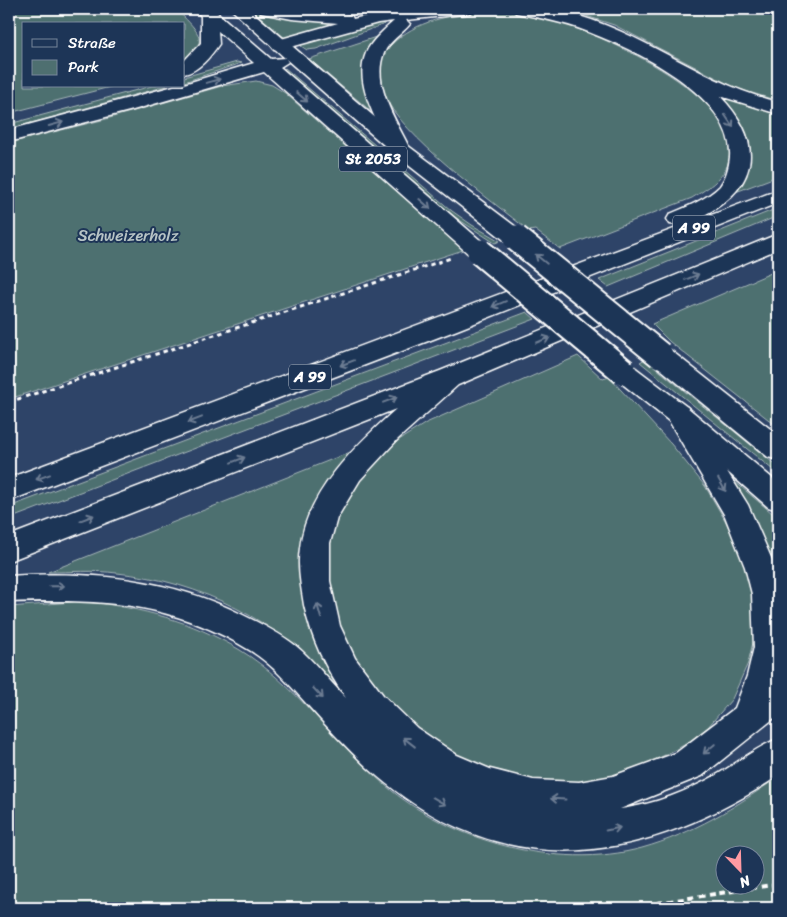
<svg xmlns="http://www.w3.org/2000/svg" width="787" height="917" font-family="Sriracha,sans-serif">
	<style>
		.green { fill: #4e6f70; stroke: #a6b7b8; fill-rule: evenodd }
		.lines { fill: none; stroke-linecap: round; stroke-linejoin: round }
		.major-casing { stroke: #fff; stroke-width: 3 }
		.highway-casing { stroke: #fff; stroke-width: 3 }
		.path-far1 { stroke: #fff; stroke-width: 3; stroke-dasharray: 4.5 4; stroke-linecap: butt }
		.path { stroke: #fff; stroke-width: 4; stroke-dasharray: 6 4.5; stroke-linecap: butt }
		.major { fill: #1d3557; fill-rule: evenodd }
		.highway { fill: #1d3557; fill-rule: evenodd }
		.major-bridge-casing { stroke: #fff; stroke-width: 29; stroke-linecap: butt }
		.major-bridge { stroke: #1d3557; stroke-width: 25 }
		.oneway { stroke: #6c7c92 }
		.labels { text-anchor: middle; stroke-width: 4; stroke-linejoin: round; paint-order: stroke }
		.shield { fill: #1d3557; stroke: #bbc2cd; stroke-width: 1 }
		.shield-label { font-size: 15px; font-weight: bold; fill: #fff }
		.park-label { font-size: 16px; fill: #b8c5c6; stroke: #1d3557 }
	</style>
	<rect width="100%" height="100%" fill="#2e4468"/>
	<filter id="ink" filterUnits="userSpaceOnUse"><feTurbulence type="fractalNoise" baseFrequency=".02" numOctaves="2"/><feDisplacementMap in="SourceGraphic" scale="10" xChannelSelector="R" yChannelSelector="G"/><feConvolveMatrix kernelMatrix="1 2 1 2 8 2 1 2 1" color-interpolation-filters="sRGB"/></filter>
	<g filter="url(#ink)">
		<!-- green -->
		<path class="green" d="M9 9H176C195 29 213 40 184 62V24H24V86H114L9 113Z
			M251 9 279 15 343 21 285 38Z
			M284 9H394L340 14Z
			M565 9H778V101L736 88 614 25Z
			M484 12C505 12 527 13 548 19 595 31 765 104 724 172 716 184 703 191 692 198L560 249 535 230 529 231C490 199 402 137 383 93 376 76 379 56 392 44 415 21 452 14 484 12Z
			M373 23 385 24 316 49 307 50 301 46 302 43Z
			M376 37C352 68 366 87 379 118L309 59Z
			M237 62 241 63 184 82V77Z
			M285 68 452 211 472 225 500 241 495 243 447 212 283 70Z
			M256 81 272 85 285 93 463 250 9 399V143L106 119 222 86Z
			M152 86H167L9 129V124Z
			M722 94 743 103 778 112V176L733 193 743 131 739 120 719 96Z
			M778 208V216L608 287 599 280Z
			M778 270V427L670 342 652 324Z
			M527 312 535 319 9 519V507Z
			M578 356 603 379 609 377 671 444 705 486 725 520 742 555 752 590 756 630 748 663 732 699 708 727 686 744 617 780 570 785 542 783 489 770 438 748 373 692 333 617 326 555 342 499 388 447 426 423Z
			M645 359 778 467V474L640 362Z
			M358 449 329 485 319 650 335 686C281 622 200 581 117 573 94 570 71 572 48 572Z
			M734 481 778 518V585L730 483Z
			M86 601C143 609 190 620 240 650 294 683 336 743 385 785 449 841 558 871 642 848 692 834 736 807 778 777V908H9V607ZM724 854H754V884H724Z"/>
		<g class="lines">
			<!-- major casing -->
			<g class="major-casing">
				<path id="major" d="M195 9H213L271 59 285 58 231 9H249L407 145 524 233 527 238 524 243 516 245 508 243 393 153 286 59 288 62 280 67 488 247 491 252 488 257 480 259 472 257 264 72 133 110 9 142V130L174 86H184V84L254 63 218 31 219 44C210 57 199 71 184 74V61L201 43V16Z
					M660 346 669 349 778 435V460L768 457 651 361 647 355 651 349Z
					M624 363 633 366 687 407 778 483V510L768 507 669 421 615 378 611 372 615 366Z"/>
			</g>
			<!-- highway casing -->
			<g class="highway-casing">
				<path id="highway" d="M259 9H291L345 14 351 15 353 19C392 9 433 6 472 9L470 13 464 14 406 20 410 24C402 34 389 41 384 53 371 84 397 122 410 149L407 153 400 155 393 153 390 149C378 122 353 84 366 53 371 41 384 30 394 21L378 23 280 50 274 49 271 45 274 41 338 23 292 19 261 13Z
					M514 9C525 9 537 7 548 9 631 21 697 83 778 102V114L720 96C762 139 762 184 706 214 694 220 683 227 670 224L667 219 670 214C687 207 707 199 720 186 726 178 729 167 730 157 734 96 634 49 586 31 563 22 540 18 516 13Z
					M778 190V203L457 330 9 501V478Z
					M778 234V249L458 385 398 439 360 480 337 518 330 543V581L340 626 355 658 383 695 417 728 457 755 490 769 533 780 579 782 613 776 676 753 735 708 747 676 754 647 752 594 745 567 725 516 665 414 669 407 678 404 687 407 748 505 775 567 778 578V715L702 776 620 809C653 805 689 791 718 774 738 763 756 747 778 739V776C639 867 499 886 368 768 346 747 325 725 305 702 288 683 273 665 251 651 169 601 102 599 9 602V576C91 571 169 578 243 615 261 624 280 633 296 646 314 661 329 681 346 698 326 670 311 638 304 605 301 586 297 567 300 548 306 492 357 444 396 409L9 561V536L440 371Z"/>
			</g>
			<!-- path-far1 -->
			<path class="path-far1" d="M9 402 451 258"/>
			<!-- path -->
			<path class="path" d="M626 908 778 884"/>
			<!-- major -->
			<use href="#major" class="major"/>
			<!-- highway -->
			<use href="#highway" class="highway"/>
			<!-- major-bridge casing -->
			<g class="major-bridge-casing">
				<path id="major-bridge" d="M516 238 660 355
					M480 252 624 372"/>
			</g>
			<!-- major-bridge -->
			<use href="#major-bridge" class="major-bridge"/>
		</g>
		<!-- one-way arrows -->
		<defs><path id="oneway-shaft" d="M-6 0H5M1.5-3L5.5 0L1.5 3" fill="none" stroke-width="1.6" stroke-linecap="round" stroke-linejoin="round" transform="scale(1.25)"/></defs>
		<g class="oneway">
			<use href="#oneway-shaft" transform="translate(213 81) rotate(-16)"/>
			<use href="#oneway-shaft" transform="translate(302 97) rotate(41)"/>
			<use href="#oneway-shaft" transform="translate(729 121) rotate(56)"/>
			<use href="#oneway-shaft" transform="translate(56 124) rotate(-15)"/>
			<use href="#oneway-shaft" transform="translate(425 204) rotate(41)"/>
			<use href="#oneway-shaft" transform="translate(541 259) rotate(-141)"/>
			<use href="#oneway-shaft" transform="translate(692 277) rotate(-23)"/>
			<use href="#oneway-shaft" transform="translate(499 304) rotate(158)"/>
			<use href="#oneway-shaft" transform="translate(543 340) rotate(-22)"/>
			<use href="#oneway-shaft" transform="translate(347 363) rotate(159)"/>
			<use href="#oneway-shaft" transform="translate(390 400) rotate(-21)"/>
			<use href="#oneway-shaft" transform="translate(195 420) rotate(159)"/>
			<use href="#oneway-shaft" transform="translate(238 460) rotate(-21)"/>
			<use href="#oneway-shaft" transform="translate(43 477) rotate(160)"/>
			<use href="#oneway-shaft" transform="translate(722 485) rotate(60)"/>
			<use href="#oneway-shaft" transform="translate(87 518) rotate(-21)"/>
			<use href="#oneway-shaft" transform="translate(57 586) rotate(-1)"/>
			<use href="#oneway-shaft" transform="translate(319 611) rotate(-106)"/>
			<use href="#oneway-shaft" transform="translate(318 693) rotate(47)"/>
			<use href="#oneway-shaft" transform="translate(409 742) rotate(-142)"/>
			<use href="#oneway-shaft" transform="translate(709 749) rotate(140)"/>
			<use href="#oneway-shaft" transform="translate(558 799) rotate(-177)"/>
			<use href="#oneway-shaft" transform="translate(439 801) rotate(31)"/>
			<use href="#oneway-shaft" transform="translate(613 829) rotate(-11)"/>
		</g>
	</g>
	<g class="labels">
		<!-- shield labels -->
		<g class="shield">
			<rect x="339" y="146.5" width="68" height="25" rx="4"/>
			<rect x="673" y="215.5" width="42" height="25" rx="4"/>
			<rect x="289" y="364.5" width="42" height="25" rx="4"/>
		</g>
		<g class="shield-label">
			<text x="373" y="164">St 2053</text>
			<text x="694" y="233">A 99</text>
			<text x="310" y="382">A 99</text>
		</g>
		<!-- park labels -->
		<g class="park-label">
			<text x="128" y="241">Schweizerholz</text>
		</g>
	</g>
	<!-- margin -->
	<rect width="787" height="917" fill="none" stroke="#1d3557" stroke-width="30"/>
	<rect x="15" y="15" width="757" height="887" fill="none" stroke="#fff" stroke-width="2" filter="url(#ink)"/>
	<!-- legend -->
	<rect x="22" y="22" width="162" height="65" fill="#1d3557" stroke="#77869a"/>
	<rect x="32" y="39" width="25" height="8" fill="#1d3557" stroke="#77869a"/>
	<text x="68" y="48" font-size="15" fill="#ffffff">Straße</text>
	<rect x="32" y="60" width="25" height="15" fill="#4e6f70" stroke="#77869a"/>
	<text x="68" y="72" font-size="15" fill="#ffffff">Park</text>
	<!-- north arrow -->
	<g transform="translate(740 870) rotate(157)"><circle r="24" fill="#1d3557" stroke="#77869a"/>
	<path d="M0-4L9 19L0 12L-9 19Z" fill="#ff9aa2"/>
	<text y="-8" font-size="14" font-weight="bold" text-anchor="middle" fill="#ffffff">N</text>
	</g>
</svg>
